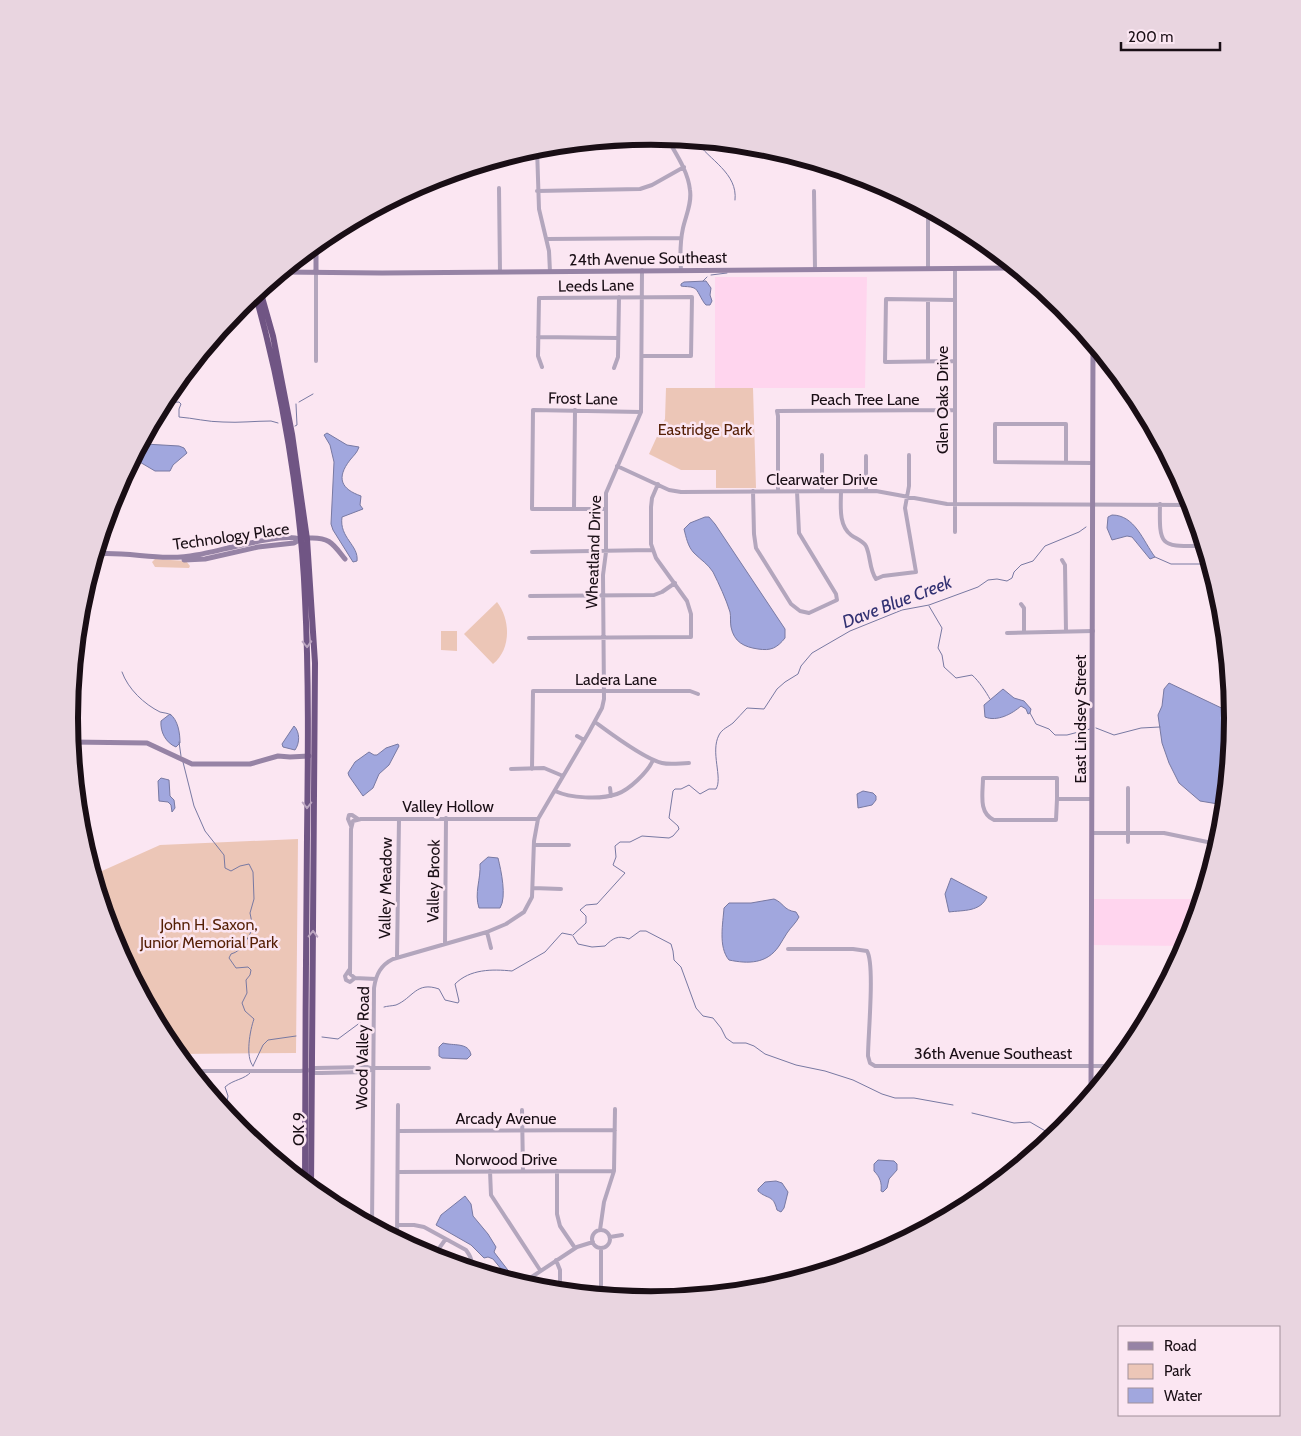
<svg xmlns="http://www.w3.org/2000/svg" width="1301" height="1436" font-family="Cabin,sans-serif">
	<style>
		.built { fill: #ffd5ee }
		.green { fill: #ecc6b7 }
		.water { fill: #a1a7de; stroke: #7879a2 }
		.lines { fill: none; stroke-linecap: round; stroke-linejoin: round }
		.stream { stroke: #7879a2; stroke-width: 1 }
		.street { stroke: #b3a6bd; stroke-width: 4 }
		.secondary { stroke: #9683a5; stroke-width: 5 }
		.highway { stroke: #705584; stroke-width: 6 }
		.oneway { stroke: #bca5c0 }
		.labels { text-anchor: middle; stroke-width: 5; stroke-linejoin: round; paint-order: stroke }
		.street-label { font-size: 16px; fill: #190e15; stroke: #fbe6f2 }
		.park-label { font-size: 16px; fill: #551f05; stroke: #fbe6f2 }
		.water-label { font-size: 18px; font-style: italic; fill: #323172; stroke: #fbe6f2 }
		.rim { fill: none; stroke: #190e15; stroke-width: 6 }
	</style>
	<rect width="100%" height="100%" fill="#fbe6f2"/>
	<!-- built -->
	<path class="built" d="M715 277H867L865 388H715Z
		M1092 899H1200L1185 946 1092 945Z"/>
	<!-- green -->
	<path class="green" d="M666 388H753L756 488H716V470H681L649 454 665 419Z
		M155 559 186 561 190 566 189 568 155 567 152 562Z
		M497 602C511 620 511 650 493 664L464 634Z
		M441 631H457V651L441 650Z
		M298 839 296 1053 177 1054 167 1041 113 940 93 875 160 845Z"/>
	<!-- water -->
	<path class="water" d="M706 281 711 288 710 295 712 301 710 305H706C701 300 698 289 694 288 690 286 685 287 681 286V284L684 282Z
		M327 433 347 445 359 447C357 453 354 455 350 460 336 478 341 489 361 496L360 505 363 509 342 517C339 538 359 545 357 561L353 562 333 530 331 524 334 462 330 445 324 435Z
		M145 444 179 446 184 448 187 453 173 465 170 471H155L138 461 142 447Z
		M1112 515C1135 515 1143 541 1155 557L1150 559 1132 537 1127 536 1112 540 1107 528 1108 517Z
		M705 517H709L715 524 785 629V638C777 648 771 651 758 649 744 647 734 642 731 627 730 622 731 616 730 612 726 599 719 584 713 572 708 564 701 560 694 553 688 547 686 537 684 529L690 523Z
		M1169 683 1232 713 1224 805 1200 801 1179 783 1169 763 1162 743 1158 715 1162 706 1164 689Z
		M1003 689 1014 698 1024 701 1031 709 1030 713 1028 714 1026 709 1021 706C1012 714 997 722 985 717L984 705Z
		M170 714C178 720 180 733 180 743L176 747C166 743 160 732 161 721Z
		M294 726C300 732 300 743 295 750L283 747 282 744Z
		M398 744 399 746 389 765 379 774 373 788 363 796 349 776 348 773 355 762 369 752 374 755H377L386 748Z
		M161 778 169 780 170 796 174 800 175 808 172 812 171 805 168 802 159 801 158 781Z
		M863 791 873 793 876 796V800L872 805 858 808 857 794Z
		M488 857 498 858C501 870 507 897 500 908H479C474 893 481 879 480 864Z
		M951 878 987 897C980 912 964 910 949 912L945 894Z
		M774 899C784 903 783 910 796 912L799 917C796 923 791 927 787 933 784 937 782 942 779 946 767 964 748 964 729 960 718 947 723 923 724 908L729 903H751Z
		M443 1043C453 1046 469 1042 471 1055L467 1059 442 1058 439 1056V1047Z
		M878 1160 894 1161 897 1164V1170L889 1179 887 1188 883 1192 881 1191C882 1183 880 1177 874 1171V1164Z
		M776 1181 782 1183 788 1192 784 1208 781 1212 777 1210C773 1194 768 1200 758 1191V1189L765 1182Z
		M465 1196 471 1204 473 1216 488 1234 496 1247 494 1252 514 1278 511 1281 493 1259 488 1257 484 1258 471 1245 436 1225 441 1215Z"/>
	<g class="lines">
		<!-- stream -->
		<path class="stream" d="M696 141C709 160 738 173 735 200
			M711 275 727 273
			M703 281 707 277
			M299 402 313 394
			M161 406 164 403 179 402 181 404 179 409V417C193 418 208 422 223 422 239 423 255 421 271 421L278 423
			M295 426 297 425 296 404
			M1155 557 1171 564H1203L1211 570
			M929 606 942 628 938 648 942 655 944 667 956 678 972 675C979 681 986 692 990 699
			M122 672C128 689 144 704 160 712 164 713 168 713 171 715
			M1030 713 1036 724 1049 729 1055 735H1067L1090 729
			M1096 728 1114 735 1141 728 1160 727
			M179 742 181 756
			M183 762 194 806 205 831 224 855 225 868 231 871 240 866 249 864 253 872 254 899 250 913 253 928C248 937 243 951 231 954L229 958 236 968 248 967 251 970 250 975 246 980 247 993 242 1003 245 1011 254 1019C250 1030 245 1057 253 1066
			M573 935 586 923V916L580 910 586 905 597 904 625 873 613 865 616 857 615 846 620 842H630L642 836 669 838 673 836 679 829 678 826 669 818 673 791 675 789H681L689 785 700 794 709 789H716C723 778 710 752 719 735 722 729 728 727 733 723 738 718 742 713 747 708L764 709 777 689 785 682 798 674 801 666 812 653 850 631 902 610 929 605 978 587 988 580 997 579 1007 581 1012 578 1014 572 1021 565 1033 561 1045 546 1079 532 1086 527
			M573 936 578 944 592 947 605 946C613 938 618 935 629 939L640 931H646L671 944 673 951 674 960 681 967 696 1008 703 1016 713 1018 721 1028 726 1038 733 1043H746L754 1046 765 1054 796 1065 825 1071 853 1080 882 1094 895 1098H914L953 1105
			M384 1007C387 1006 392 1006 396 1005 413 998 416 981 439 989L445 1000 458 1003 459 1001 455 984C470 969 492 969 512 971L545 952 562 933 572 935
			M322 1037 338 1039 361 1022
			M253 1066 263 1045 268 1040 296 1036
			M225 1112 228 1096 225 1087C234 1079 244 1080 251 1072
			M972 1113 1014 1123 1030 1122 1054 1136"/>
		<!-- street -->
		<path class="street" d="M667 138C676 154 688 171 690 190 692 203 686 215 683 228 680 242 680 256 681 270
			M584 143 628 142 642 137
			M537 148 539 209 549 251 550 272
			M499 188 500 272
			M537 191 640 189 652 185 684 167
			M814 191 815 269
			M928 210V268
			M547 239 681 238
			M538 337 618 338
			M316 361V272
			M928 361V300
			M954 361 885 362 886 299 955 300
			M542 367 538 356 539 298 692 297 691 356H642
			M614 368 618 357 619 297
			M822 455V491
			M866 456V490
			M1066 463V424H995V462L1092 463
			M617 466 669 490 681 492 876 491 947 504 1191 505
			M753 491 754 534 756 548 791 604 800 611 809 613 837 600 836 594 799 533 797 491
			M778 491V416L777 411 954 410
			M841 491C841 505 838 525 851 535 856 539 862 540 866 546 871 557 869 569 876 579L883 576 916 572 905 508 909 486V455
			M1160 504C1159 548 1161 546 1203 546
			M574 509 575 410
			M606 509H532L533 410 641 412
			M955 532V268
			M532 552 652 550
			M1062 560 1065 565 1066 632
			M530 596 654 595 662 592 675 583
			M1021 604 1024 608V632
			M1007 633 1093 631
			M529 638 691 637V614L687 601 656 558 651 544V507L652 498 658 484
			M595 722C610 733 644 759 662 763 671 765 681 763 689 763
			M577 736 584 740
			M511 769 544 768 563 776
			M532 769 533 691H690L698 694
			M610 788 611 796
			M555 791C570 798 600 800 617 794 629 790 648 772 653 760
			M1057 799 1056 820H994C978 813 983 793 983 778H1057V799H1092
			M351 826 348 819 349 815H352L358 819
			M1092 833H1164L1217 844
			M1128 842V788
			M534 845H569
			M533 888 561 889
			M487 932 491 948
			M445 944 446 818
			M788 949H853L867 951C875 964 868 1036 868 1056L870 1063 875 1066H1114
			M397 957 399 819
			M349 970 345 976 346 980 350 982 355 978
			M376 979 355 978 350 974 351 829 353 821 361 819H538
			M373 1068H429
			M312 1070 315 1073H321L366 1072 373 1069
			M191 1071H300L312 1070 315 1068 367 1067 373 1069
			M522 1110 523 1171
			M398 1131 615 1130
			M490 1171 491 1195 540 1270
			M557 1171V1214L560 1226 575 1248
			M398 1172 614 1171
			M397 1225H414L424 1227 466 1250C471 1257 473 1261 470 1268
			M372 1226 374 988C376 974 381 965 393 959L487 932 506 924 524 912 532 897 534 841 538 819 589 732 602 708 604 699 603 575 606 552V493L641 412 642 270
			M592 1239a9 9 0 1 1 18 0a9 9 0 1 1-18 0Z
			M600 1230 604 1202 614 1171 615 1109
			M610 1237 622 1235
			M397 1239 398 1105
			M440 1247 445 1240
			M556 1260 560 1270V1291
			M521 1284 577 1247 593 1242
			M601 1295V1248"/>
		<!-- secondary -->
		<path class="secondary" d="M281 272 382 273 1014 268
			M316 272V243
			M95 554C129 551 163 562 196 555 216 552 283 532 299 539
			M184 560 205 559 258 547 294 543C299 539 303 539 309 538 330 537 333 544 345 559
			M71 742 147 743 192 764H250L278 756 290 757 309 756
			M1091 1094 1093 345"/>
		<!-- highway -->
		<path class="highway" d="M260 290 273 336 292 434 307 539 315 663 311 1188
			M255 293C282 388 301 500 305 599 309 678 308 758 307 837 306 952 305 1068 305 1183"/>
	</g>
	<!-- one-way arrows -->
	<defs><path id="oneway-chevron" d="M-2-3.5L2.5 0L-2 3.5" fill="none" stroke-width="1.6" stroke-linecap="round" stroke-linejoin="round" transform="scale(1.25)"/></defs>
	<g class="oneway">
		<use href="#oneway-chevron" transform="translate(307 644) rotate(88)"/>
		<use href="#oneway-chevron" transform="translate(307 805) rotate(90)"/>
		<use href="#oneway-chevron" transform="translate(313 934) rotate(-89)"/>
	</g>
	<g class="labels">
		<!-- street labels -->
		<g class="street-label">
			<text transform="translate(648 258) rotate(-1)" y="6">24th Avenue Southeast</text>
			<text transform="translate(596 285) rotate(-1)" y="6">Leeds Lane</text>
			<text transform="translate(583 398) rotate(1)" y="6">Frost Lane</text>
			<text x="865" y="405">Peach Tree Lane</text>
			<text transform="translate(942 400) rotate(-90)" y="6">Glen Oaks Drive</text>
			<text x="822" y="485">Clearwater Drive</text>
			<text transform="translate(231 536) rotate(-8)" y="6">Technology Place</text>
			<text transform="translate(593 552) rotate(-88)" y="6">Wheatland Drive</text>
			<text x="616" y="685">Ladera Lane</text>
			<text transform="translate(1080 719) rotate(-90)" y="6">East Lindsey Street</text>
			<text x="448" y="812">Valley Hollow</text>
			<text transform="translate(433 881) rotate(-89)" y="6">Valley Brook</text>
			<text transform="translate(385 888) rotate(-89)" y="6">Valley Meadow</text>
			<text transform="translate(362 1048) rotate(-89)" y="6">Wood Valley Road</text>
			<text x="993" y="1059">36th Avenue Southeast</text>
			<text x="506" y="1124">Arcady Avenue</text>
			<text transform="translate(298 1129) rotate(-90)" y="6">OK 9</text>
			<text x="506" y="1165">Norwood Drive</text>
		</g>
		<!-- park labels -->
		<g class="park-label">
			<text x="705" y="435">Eastridge Park</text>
			<text x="209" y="930">John H. Saxon,<tspan x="209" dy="18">Junior Memorial Park</tspan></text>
		</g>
		<!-- water labels -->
		<g class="water-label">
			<text transform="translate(897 602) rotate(-21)" y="6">Dave Blue Creek</text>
		</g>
	</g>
	<!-- crop -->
	<path d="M0 0H1301V1436H0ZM78 718a573 573 0 1 1 1146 0a573 573 0 1 1-1146 0Z" fill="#e9d5e0" fill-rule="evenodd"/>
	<path class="rim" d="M78 718a573 573 0 1 1 1146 0a573 573 0 1 1-1146 0Z"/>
	<!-- legend -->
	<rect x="1118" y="1326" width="162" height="90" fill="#fbe6f2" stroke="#a1909a"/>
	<rect x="1128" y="1342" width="25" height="8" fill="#9683a5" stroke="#a1909a"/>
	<text x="1164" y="1351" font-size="15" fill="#190e15">Road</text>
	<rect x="1128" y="1364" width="25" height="15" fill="#ecc6b7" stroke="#a1909a"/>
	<text x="1164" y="1376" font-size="15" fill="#190e15">Park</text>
	<rect x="1128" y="1388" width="25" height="15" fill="#a1a7de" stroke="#a1909a"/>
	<text x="1164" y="1401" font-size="15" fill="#190e15">Water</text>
	<!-- scale -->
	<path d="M1121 42v8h99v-8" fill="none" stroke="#190e15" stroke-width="2.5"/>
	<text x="1128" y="42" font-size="15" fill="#190e15" stroke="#fbe6f2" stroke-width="4" paint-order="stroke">200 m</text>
</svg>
